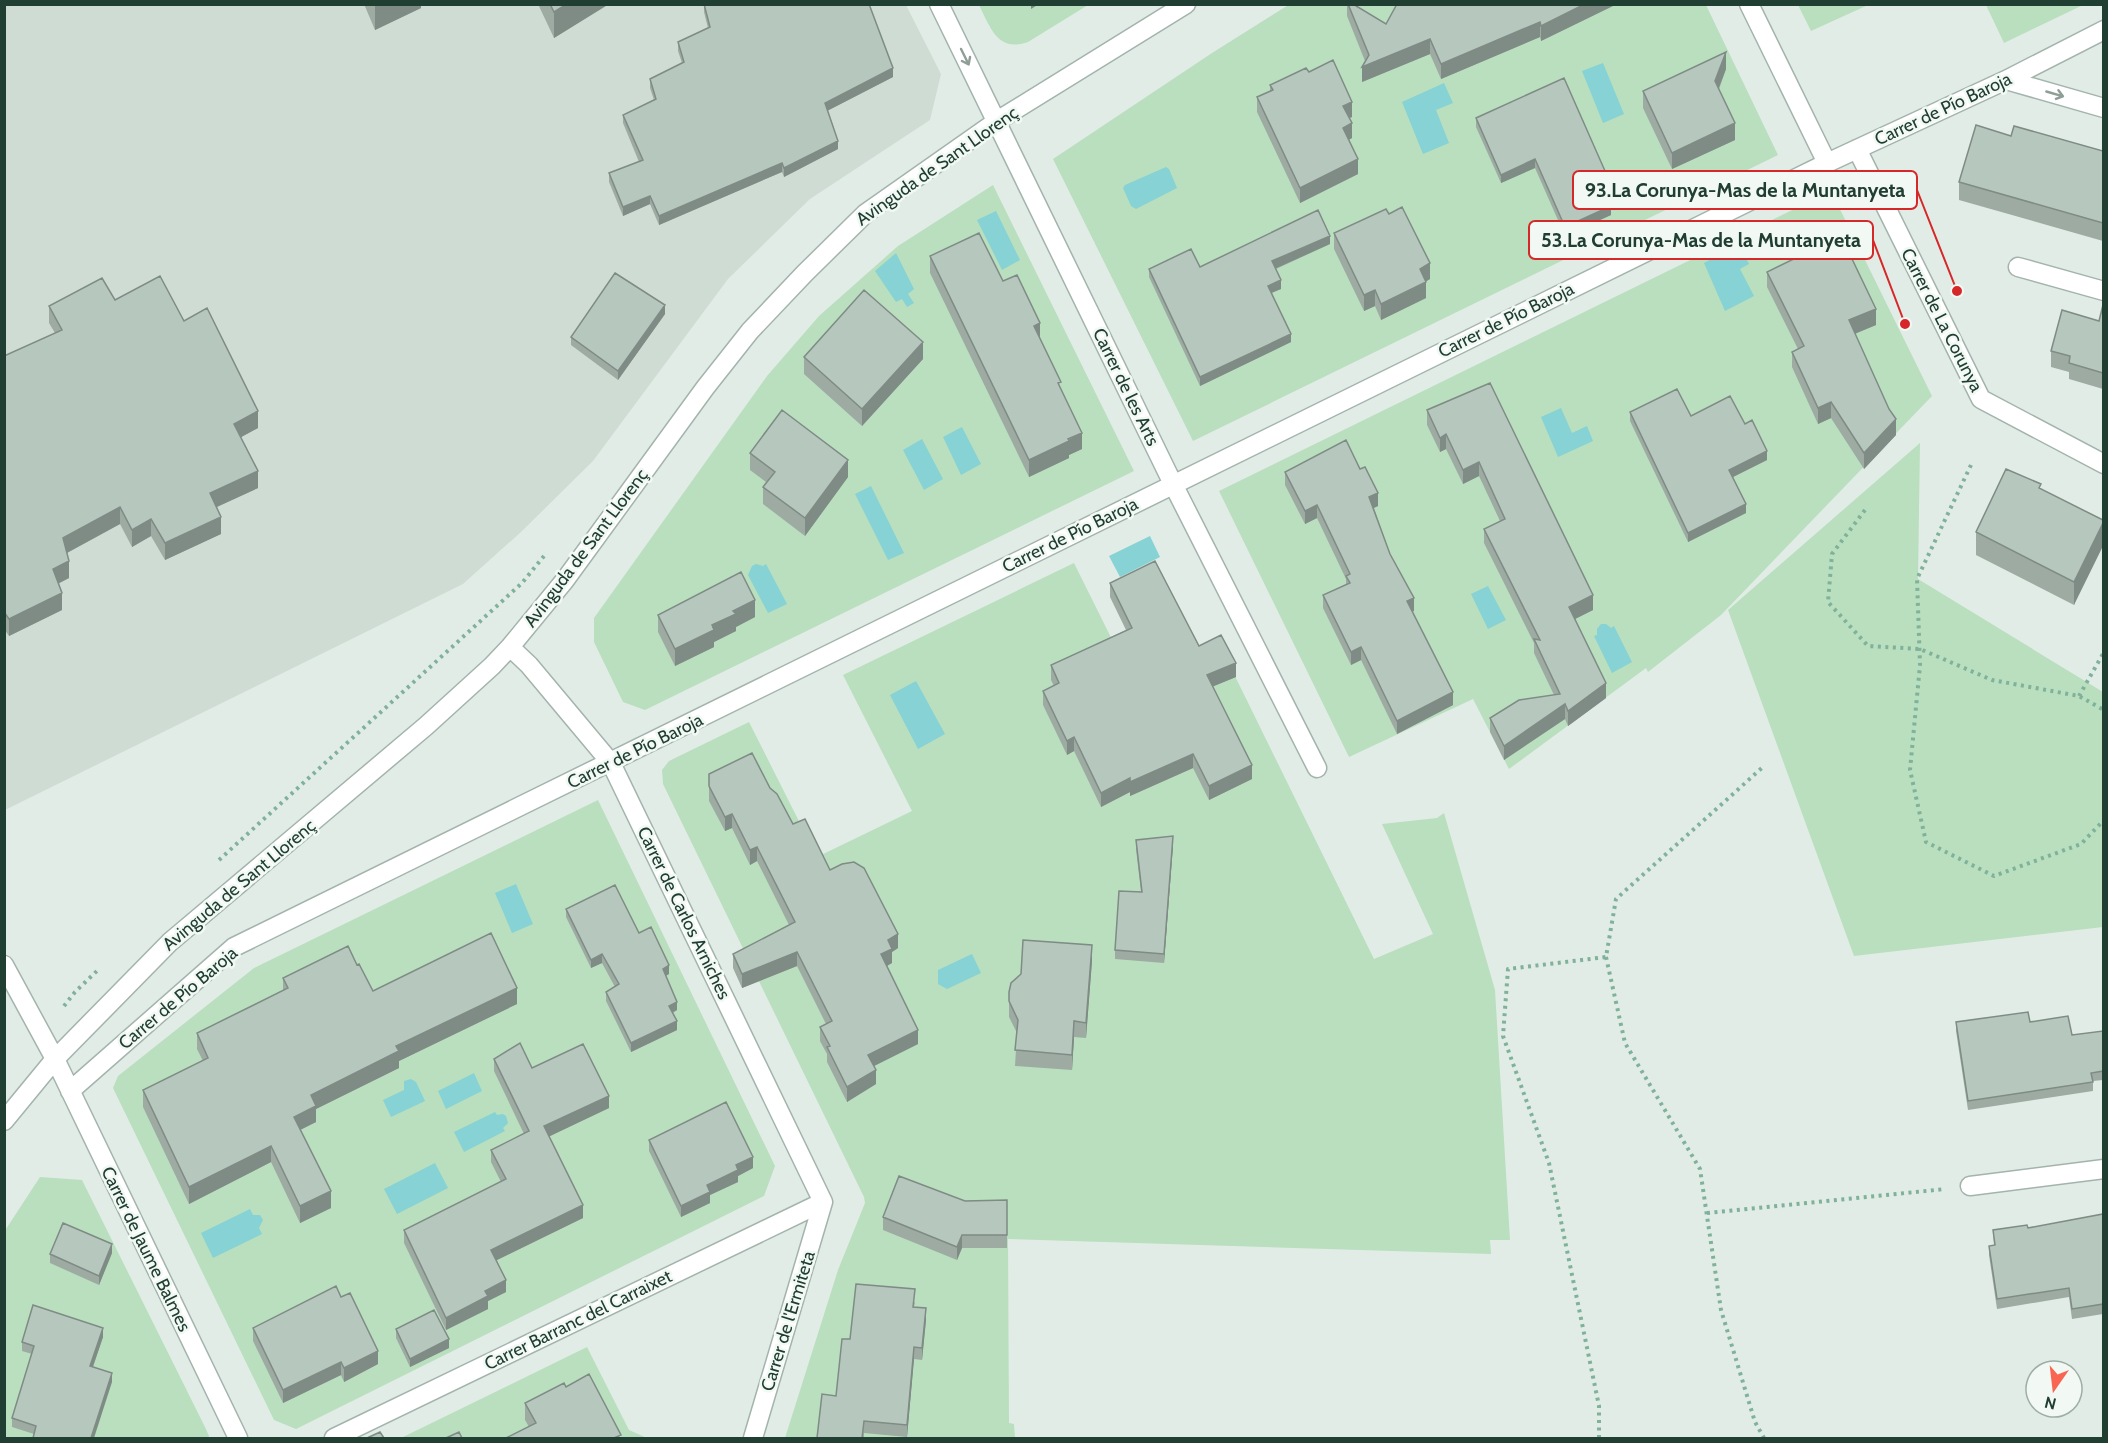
<svg xmlns="http://www.w3.org/2000/svg" width="2108" height="1443" font-family="Cabin,sans-serif">
	<style>
		.built { fill: #cfdcd4 }
		.green { fill: #b9dfbe }
		.water { fill: #86d2d4 }
		.lines { fill: none; stroke-linecap: round; stroke-linejoin: round }
		.minor-casing { stroke: #a3b4ac; stroke-width: 21 }
		.path { stroke: #80b19b; stroke-width: 4; stroke-dasharray: 3 4.5; stroke-linecap: butt }
		.minor { stroke: #fff; stroke-width: 18 }
		.wall { fill: #9daba3 }
		.shaded-wall { fill: #7f8b85 }
		.building { fill: #b6c7be; stroke: #7f8b85; stroke-width: 1.5 }
		.oneway { stroke: #909e98 }
		.labels { text-anchor: middle; stroke-width: 5; stroke-linejoin: round; paint-order: stroke }
		.street-label { font-size: 18px; fill: #203e32; stroke: #f2f9f4 }
		.leader { fill: none; stroke: #d62828; stroke-width: 2 }
		.callout-dot { fill: #d62828; stroke: #f2f9f4; stroke-width: 2 }
		.callout { fill: #f2f9f4; stroke: #d62828; stroke-width: 2 }
		.callout-label { font-size: 20px; text-anchor: middle; font-weight: bold; fill: #203e32 }
	</style>
	<rect width="100%" height="100%" fill="#e1ece6"/>
	<!-- built -->
	<path class="built" d="M5 5H906L941 74 930 120 810 199 728 279 593 461 521 532 463 584 5 810Z"/>
	<!-- green -->
	<path class="green" d="M1290 4 1706 5 1778 155 1193 441 1053 159 1212 53Z
		M979 5H1088L1028 42C998 53 990 27 979 5Z
		M1798 5H1868L1811 31Z
		M1986 5H2083L2004 43Z
		M993 185 1134 471 645 710 623 702 594 642V618L767 376 819 316 898 246Z
		M1831 191 1932 396 1721 615 1648 672 1646 668 1509 769 1473 699 1349 757 1219 491Z
		M1920 443 1918 579 2103 692V927L1854 956 1728 610Z
		M1074 563 1146 708 1230 666 1374 959 1433 934 1382 824 1437 818 1444 813 1495 990 1510 1240H1490L1491 1254 1008 1239 1009 1423 1014 1424 1015 1438H785L838 1270 865 1203 864 1197 663 784 662 770 669 761 749 722 817 857 912 811 843 675Z
		M598 800 775 1166 764 1196 296 1429 274 1420 113 1088 118 1076 254 968Z
		M40 1177 82 1180 205 1427 209 1436 208 1438H5L4 1232Z
		M587 1347 629 1430 647 1438H401Z"/>
	<!-- water -->
	<path class="water" d="M1603 63 1624 114 1603 123 1582 71Z
		M1444 83 1453 103 1436 110 1449 143 1423 154 1402 102Z
		M1166 167 1169 169 1177 188 1136 209 1131 206 1123 188 1125 185Z
		M996 211 1020 260 1002 270 977 220Z
		M1739 244 1749 264 1740 269 1754 296 1725 311 1704 263Z
		M896 253 914 289 908 294 914 303 907 307 902 299 896 302 875 271Z
		M1561 408 1572 433 1587 426 1593 441 1558 457 1541 417Z
		M962 427 981 464 961 475 943 437Z
		M922 439 943 479 924 490 903 450Z
		M871 486 904 553 888 560 855 494Z
		M1150 536 1160 557 1120 577 1109 556Z
		M756 564 763 566 766 564 787 604 768 613 748 575 752 566Z
		M1488 586 1506 620 1488 629 1471 594Z
		M1601 624H1606L1611 628 1614 626 1632 662 1612 673 1594 636 1597 635V629Z
		M916 681 945 734 918 749 890 695Z
		M516 884 533 924 512 933 495 893Z
		M972 954 981 973 947 989 938 984V970Z
		M474 1073 482 1091 446 1109 438 1091Z
		M411 1079 416 1082 425 1101 391 1117 383 1100 404 1090V1081Z
		M495 1112 497 1115 503 1114 506 1116 508 1123 503 1128 505 1131 464 1152 454 1132Z
		M435 1163 448 1188 397 1214 384 1189Z
		M250 1209 253 1215H260L263 1220 259 1228 262 1234 213 1258 201 1233Z"/>
	<g class="lines">
		<!-- minor casing -->
		<g class="minor-casing">
			<path id="minor" d="M939 4 1173 484 1317 768
				M1749 4 1827 163
				M2006 80 2104 108
				M1857 149 1981 399 2104 464
				M2018 267 2104 291
				M510 647 529 665 611 763 823 1202
				M4 965 55 1059 238 1438
				M70 1091 234 947 1827 163 2006 80 2104 30
				M4 1121 55 1059 170 942 426 726 492 666 510 647 565 580 705 388 750 331 805 273 866 213 997 121 1186 4
				M1970 1186 2104 1169
				M334 1438 823 1202
				M753 1438 823 1202"/>
		</g>
		<!-- path -->
		<path class="path" d="M1971 465 1917 579 1920 665 1910 770 1926 842 1994 876 2081 844 2104 820
			M1865 510 1832 554 1828 602 1868 646 1920 649 1992 680 2079 696 2104 710
			M2079 696 2104 652
			M219 860 522 583 544 556
			M1606 957 1625 1043 1700 1169 1721 1310 1755 1422 1764 1438
			M64 1006 75 992 100 968
			M1707 1213 1945 1189
			M1599 1438V1406L1549 1163 1503 1036 1508 969 1606 957 1616 899 1763 767"/>
		<!-- minor -->
		<use href="#minor" class="minor"/>
	</g>
	<!-- wall -->
	<path class="wall" d="M364 4H421V8L375 30Z
		M538 4H609L554 38Z
		M704 4 893 77 827 111 838 149 784 177 782 172 659 225 650 204 623 216 609 182V173L639 162 623 123V115L654 100 650 88V79L682 63 678 51V42L708 28 704 12Z
		M1347 4H1353L1386 24 1617 4 1541 41 1540 37 1441 79 1430 54 1362 82 1365 61 1347 16Z
		M1726 69 1719 89 1735 140 1672 169 1643 108V91Z
		M1309 72 1352 117 1349 118 1352 138 1348 140 1358 174 1300 203 1257 112V97L1270 91V85Z
		M1476 118 1609 189 1604 190 1611 215 1565 236 1535 168 1501 183 1476 127Z
		M2011 136 2103 151V241L1959 200V182Z
		M1334 233 1430 279 1426 281V298L1381 320 1375 306 1364 311 1334 249Z
		M1330 244 1276 269 1281 289 1272 293 1291 342 1200 386 1149 277V269L1200 267Z
		M930 256 1003 281 1040 339 1061 389 1082 449 1069 455V458L1029 477 930 273Z
		M1767 272 1876 325 1855 334 1896 435 1864 469 1831 418 1818 424 1792 367V352L1798 349 1767 287Z
		M115 300 184 321 258 428 241 437 258 488 217 507 221 534 165 560 151 536 132 547 120 524 67 553 69 578 58 584 62 610 9 636 4 629V356L55 333 49 323V306Z
		M2103 305V389L2069 379V372L2051 367V351L2099 321Z
		M665 314 618 380 571 345V337Z
		M804 357 923 359 862 426 804 374Z
		M1490 383 1593 610 1575 619 1606 698 1568 726 1565 719 1504 760 1490 732V718L1554 695 1534 653V643L1484 543V529L1500 521 1479 476 1463 484 1446 449 1440 452 1427 425V410Z
		M1630 412 1691 416 1745 424 1767 460 1733 477 1746 513 1688 542 1630 421Z
		M750 453 848 477 805 536 763 504V487L766 482 750 470Z
		M1285 472 1378 506 1374 508 1390 554 1414 611H1412L1453 705 1397 734 1361 660 1351 665 1323 608V595L1346 584V579L1317 518 1305 524 1285 485Z
		M2041 489 2103 520 2074 605 1976 555V532Z
		M1110 583 1199 646 1236 677 1213 686 1252 779 1209 800 1193 768 1130 796V792L1101 807 1074 751 1067 755 1043 705V691L1054 686 1051 680V665L1126 630 1110 597Z
		M658 615 755 617 736 627V631L714 642V647L675 666 658 632Z
		M709 774 770 788 793 824 830 870 898 948 892 952V963L887 966 918 1044 874 1066 876 1084 847 1102 827 1062V1054L820 1041V1027L826 1024 797 966 742 988 733 968V954L789 925 757 861 750 865 732 828 725 831 709 801Z
		M1136 840 1173 845 1164 963 1115 959V950L1141 892 1136 849Z
		M566 909 639 933 669 974 666 976 677 1010 673 1013 677 1030 631 1052 606 1001V992L615 987 602 963 591 968 566 917Z
		M1092 961 1086 1038 1074 1037 1072 1070 1015 1066 1017 1033 1009 1017V992Z
		M357 965 373 991 517 1004 399 1061V1068L316 1109V1122L300 1130 331 1208 300 1223 271 1162 189 1204 143 1107V1090L203 1061 197 1049V1033L283 990V978Z
		M1956 1022H2030L2072 1035 2103 1031V1080L2093 1081V1091L1968 1110 1956 1031Z
		M494 1059 532 1068 609 1108 549 1136 583 1218 496 1260 506 1292 488 1301V1309L446 1330 404 1243V1230L501 1182 491 1162V1150L524 1134 494 1071Z
		M649 1140 753 1168 738 1176V1182L710 1195V1203L681 1217 649 1151Z
		M1007 1200V1248H962L957 1260 883 1230V1217L965 1201Z
		M2103 1214V1314L2072 1319 2069 1297 1997 1309 1989 1255V1246L1994 1245 1993 1230 2028 1228Z
		M112 1253 99 1285 50 1263V1254Z
		M341 1297 378 1364 344 1382 341 1375 283 1403 253 1341V1328Z
		M915 1302 914 1307 926 1320 922 1360 914 1359 907 1437 864 1433V1438H817L836 1396 850 1339Z
		M396 1329 449 1348 410 1367 396 1338Z
		M103 1337 93 1367 112 1382 34 1434 12 1427V1418L32 1354 22 1351V1342Z
		M566 1387 621 1438 529 1427 525 1420V1403Z"/>
	<!-- shaded-wall -->
	<path class="shaded-wall" d="M421 4V8L375 30V5Z
		M567 4H609L554 38V12Z
		M1031 4H1039L1031 9Z
		M1585 4H1617L1541 41V26Z
		M1540 22V37L1441 79V64Z
		M1430 39V54L1362 82V67Z
		M1726 52V69L1715 98V81Z
		M893 68V77L825 112V103Z
		M1352 102V117L1343 121V106Z
		M1352 123V138L1343 143V128Z
		M1735 123V140L1672 169V153Z
		M838 141V149L784 177V168Z
		M1358 159V174L1300 203V188Z
		M1535 159V168L1501 183V175Z
		M782 163V172L659 225V216Z
		M1609 180V189L1601 192V183Z
		M650 196V204L623 216V207Z
		M1611 206V215L1565 236V227Z
		M1330 236V244L1272 270V261Z
		M1430 263V279L1420 285V269Z
		M1281 280V289L1268 294V286Z
		M1426 282V298L1381 320V304Z
		M1375 290V306L1364 311V295Z
		M665 305V314L618 380V371Z
		M1876 309V325L1849 336V320Z
		M1040 323V340L1034 326Z
		M1291 334V342L1200 386V377Z
		M923 342V359L862 426V409Z
		M1831 402V418L1818 424V408Z
		M258 411V428L234 441V424Z
		M1896 419V435L1864 469V453Z
		M1082 433V449L1069 455V458L1029 477V460Z
		M1446 434V449L1440 452V438Z
		M1767 451V460L1729 479V470Z
		M848 460V477L805 536V518Z
		M1479 462V476L1463 484V470Z
		M258 471V488L210 510V493Z
		M1378 493V506L1369 510V497Z
		M1746 504V513L1688 542V533Z
		M1317 505V518L1305 524V511Z
		M120 507V524L63 555V538Z
		M221 517V534L165 560V543Z
		M151 519V536L132 547V530Z
		M2103 523V546L2074 605V582Z
		M69 561V578L53 586V569Z
		M62 593V610L9 636V619Z
		M1593 595V610L1569 622V607Z
		M1414 598V611L1407 614V601Z
		M755 600V617L736 627V631L714 642V647L675 666V649L733 611Z
		M1361 647V660L1351 665V652Z
		M1236 663V677L1207 689V675Z
		M1606 683V698L1568 726V711Z
		M1453 692V705L1397 734V721Z
		M1565 704V719L1504 760V746Z
		M1074 737V751L1067 755V741Z
		M1193 754V768L1130 796V782Z
		M1252 765V779L1209 800V786Z
		M1130 778V792L1101 807V793Z
		M732 814V828L725 831V817Z
		M1173 836V845L1164 963V954Z
		M757 847V861L750 865V850Z
		M898 934V948L892 952V963L881 969V954L888 940Z
		M1092 945V961L1086 1038V1023Z
		M797 952V966L742 988V974Z
		M602 954V963L591 968V960Z
		M669 965V974L663 977V969Z
		M517 988V1004L399 1061V1068L316 1109V1122L294 1133V1117L311 1095 396 1046Z
		M677 1002V1010L669 1014V1006Z
		M677 1021V1030L631 1052V1043Z
		M1074 1021V1037L1072 1070V1055Z
		M918 1030V1044L868 1069V1055Z
		M876 1070V1084L847 1102V1087Z
		M609 1096V1108L544 1139V1126Z
		M271 1146V1162L189 1204V1187Z
		M753 1157V1168L738 1176V1182L710 1195V1203L681 1217V1206L707 1185 736 1165Z
		M331 1191V1208L300 1223V1206Z
		M583 1205V1218L491 1263V1250Z
		M962 1235V1248L957 1260V1247Z
		M112 1244V1253L99 1285V1276Z
		M506 1280V1292L488 1301V1309L446 1330V1318L485 1291Z
		M926 1308V1320L922 1360V1348Z
		M103 1328V1337L90 1375V1366Z
		M449 1339V1348L410 1367V1359Z
		M914 1347V1359L907 1437V1425Z
		M378 1351V1364L344 1382V1368Z
		M341 1362V1375L283 1403V1390Z
		M112 1373V1382L94 1438H91Z"/>
	<!-- building -->
	<path class="building" d="M550 4H567L554 12Z
		M704 4H869L893 68 825 103 838 141 784 168 782 163 659 216 650 196 623 207 609 173 643 160 623 115 656 99 650 79 684 62 678 42 710 27Z
		M1348 4H1353L1386 24 1397 4H1585L1541 26 1540 22 1441 64 1430 39 1362 67 1369 55Z
		M1726 52 1715 81 1735 123 1672 153 1643 91Z
		M1333 60 1352 102 1343 106 1352 123 1343 128 1358 159 1300 188 1257 97 1273 90 1270 85 1306 68 1309 72Z
		M1564 78 1609 180 1601 183 1611 206 1565 227 1535 159 1501 175 1476 118Z
		M1976 125 2011 136 2014 126 2103 151V223L1959 182Z
		M1402 207 1430 263 1420 269 1426 282 1381 304 1375 290 1364 295 1334 233 1386 209 1389 214Z
		M1318 210 1330 236 1272 261 1281 280 1268 286 1291 334 1200 377 1149 269 1191 249 1200 267Z
		M979 233 1003 281 1017 275 1040 323 1034 326 1061 382 1058 383 1082 433 1068 439 1069 441 1029 460 930 256Z
		M1841 236 1876 309 1849 320 1889 409 1896 419 1864 453 1831 402 1818 408 1792 352 1804 346 1767 272Z
		M615 273 665 305 618 371 571 337Z
		M160 276 184 321 207 308 258 411 234 424 258 471 210 493 221 517 165 543 151 519 132 530 120 507 63 538 69 561 53 569 62 593 9 619 4 612V356L62 330 49 306 102 278 115 300Z
		M864 290 923 342 862 409 804 357Z
		M2103 305V373L2069 363 2070 356 2051 351 2062 310 2099 321Z
		M1490 383 1593 595 1569 607 1606 683 1568 711 1565 704 1504 746 1490 718 1519 700 1560 694 1534 639 1540 640 1484 529 1505 519 1479 462 1463 470 1446 434 1440 438 1427 410Z
		M1677 389 1691 416 1730 396 1745 424 1752 420 1767 451 1729 470 1746 504 1688 533 1630 412Z
		M782 410 848 460 805 518 763 487 775 472 750 453Z
		M1346 440 1360 469 1365 467 1378 493 1369 497 1390 554 1414 598 1407 601 1453 692 1397 721 1361 647 1351 652 1323 595 1350 583 1346 576 1350 574 1317 505 1305 511 1285 472Z
		M2006 469 2041 484 2039 488 2103 520V523L2074 582 1976 532Z
		M1155 561 1199 646 1221 635 1236 663 1207 675 1252 765 1209 786 1193 754 1130 782V778L1101 793 1074 737 1067 741 1043 691 1059 683 1051 665 1132 628 1110 583Z
		M741 572 755 600 733 611 736 614 712 625 714 630 675 649 658 615Z
		M752 753 770 788 777 794 793 824 805 819 830 870 842 864 854 862 864 868 898 934 888 940 892 949 881 954 918 1030 868 1055 876 1070 847 1087 827 1047 830 1046 820 1027 832 1021 797 952 742 974 733 954 795 922 757 847 750 850 732 814 725 817 709 786V774Z
		M1173 836 1164 954 1115 950 1119 891 1142 892 1136 840Z
		M615 885 639 933 651 927 669 965 663 969 677 1002 669 1006 677 1021 631 1043 606 992 619 984 602 954 591 960 566 909Z
		M491 933 517 988 396 1046 399 1051 311 1095 316 1106 294 1117 331 1191 300 1206 271 1146 189 1187 143 1090 208 1058 197 1033 288 988 283 978 348 946 357 965 359 964 373 991Z
		M1023 940 1092 945 1086 1023 1074 1021 1072 1055 1015 1050 1018 1020 1009 1001V992L1011 983 1021 974Z
		M2028 1012 2030 1022 2068 1016 2072 1035 2103 1031V1071L2091 1073 2093 1082 1968 1101 1956 1022Z
		M520 1043 532 1068 583 1044 609 1096 544 1126 583 1205 491 1250 506 1280 485 1291 488 1296 446 1318 404 1230 506 1179 491 1150 529 1131 494 1059Z
		M726 1102 753 1157 736 1165 738 1170 707 1185 710 1192 681 1206 649 1140Z
		M899 1176 965 1201 1007 1200V1235H962L957 1247 883 1217Z
		M2103 1214V1304L2072 1309 2069 1288 1997 1299 1989 1246 1995 1245 1993 1230 2027 1225 2028 1228Z
		M63 1223 112 1244 99 1276 50 1254Z
		M856 1284 915 1289 913 1307 926 1308 922 1348 914 1347 907 1425 864 1421 862 1438H817L822 1394 836 1396 842 1339H850Z
		M336 1286 341 1297 350 1293 378 1351 344 1368 341 1362 283 1390 253 1328Z
		M33 1305 103 1328 90 1366 112 1373 91 1438H33L36 1426 12 1418 34 1346 22 1342Z
		M434 1310 449 1339 410 1359 396 1329Z
		M589 1374 621 1435 614 1438H506L536 1423 525 1403 564 1383 566 1387Z
		M380 1432 384 1438H367Z
		M459 1432 462 1438H446Z"/>
	<!-- one-way arrows -->
	<defs><path id="oneway-shaft" d="M-6 0H5M1.5-3L5.5 0L1.5 3" fill="none" stroke-width="1.6" stroke-linecap="round" stroke-linejoin="round" transform="scale(1.5)"/></defs>
	<g class="oneway">
		<use href="#oneway-shaft" transform="translate(965 57) rotate(64)"/>
		<use href="#oneway-shaft" transform="translate(2055 94) rotate(16)"/>
	</g>
	<g class="labels">
		<!-- street labels -->
		<g class="street-label">
			<text transform="translate(1943 109) rotate(-25)" y="6">Carrer de Pío Baroja</text>
			<text transform="translate(937 166) rotate(-35)" y="6">Avinguda de Sant Llorenç</text>
			<text transform="translate(1506 320) rotate(-26)" y="6">Carrer de Pío Baroja</text>
			<text transform="translate(1942 320) rotate(63)" y="6">Carrer de La Corunya</text>
			<text transform="translate(1126 387) rotate(64)" y="6">Carrer de les Arts</text>
			<text transform="translate(1070 535) rotate(-26)" y="6">Carrer de Pío Baroja</text>
			<text transform="translate(586 548) rotate(-53)" y="6">Avinguda de Sant Llorenç</text>
			<text transform="translate(635 751) rotate(-26)" y="6">Carrer de Pío Baroja</text>
			<text transform="translate(239 885) rotate(-40)" y="6">Avinguda de Sant Llorenç</text>
			<text transform="translate(684 913) rotate(64)" y="6">Carrer de Carlos Arniches</text>
			<text transform="translate(178 998) rotate(-40)" y="6">Carrer de Pío Baroja</text>
			<text transform="translate(146 1249) rotate(64)" y="6">Carrer de Jaume Balmes</text>
			<text transform="translate(578 1320) rotate(-26)" y="6">Carrer Barranc del Carraixet</text>
			<text transform="translate(788 1321) rotate(-73)" y="6">Carrer de l'Ermiteta</text>
		</g>
	</g>
	<!-- callouts -->
	<path class="leader" d="M1957 291L1917 190M1905 324L1873 240"/>
	<g class="callout-dot">
		<circle cx="1957" cy="291" r="6"/>
		<circle cx="1905" cy="324" r="6"/>
	</g>
	<g class="callout">
		<rect x="1573" y="171" width="344" height="38" rx="6"/>
		<rect x="1529" y="221" width="344" height="38" rx="6"/>
	</g>
	<g class="callout-label">
		<text x="1745" y="197">93.La Corunya-Mas de la Muntanyeta</text>
		<text x="1701" y="247">53.La Corunya-Mas de la Muntanyeta</text>
	</g>
	<!-- border -->
	<rect width="2108" height="1443" fill="none" stroke="#203e32" stroke-width="12"/>
	<!-- north arrow -->
	<g transform="translate(2054 1389) rotate(194)"><circle r="28" fill="#f2f9f4" stroke="#9eaea6" stroke-width="1.5"/>
	<path d="M0-4.5L10 22L0 15L-10 22Z" fill="#f86653"/>
	<text y="-9" font-size="16" font-weight="bold" text-anchor="middle" fill="#203e32">N</text>
	</g>
</svg>
